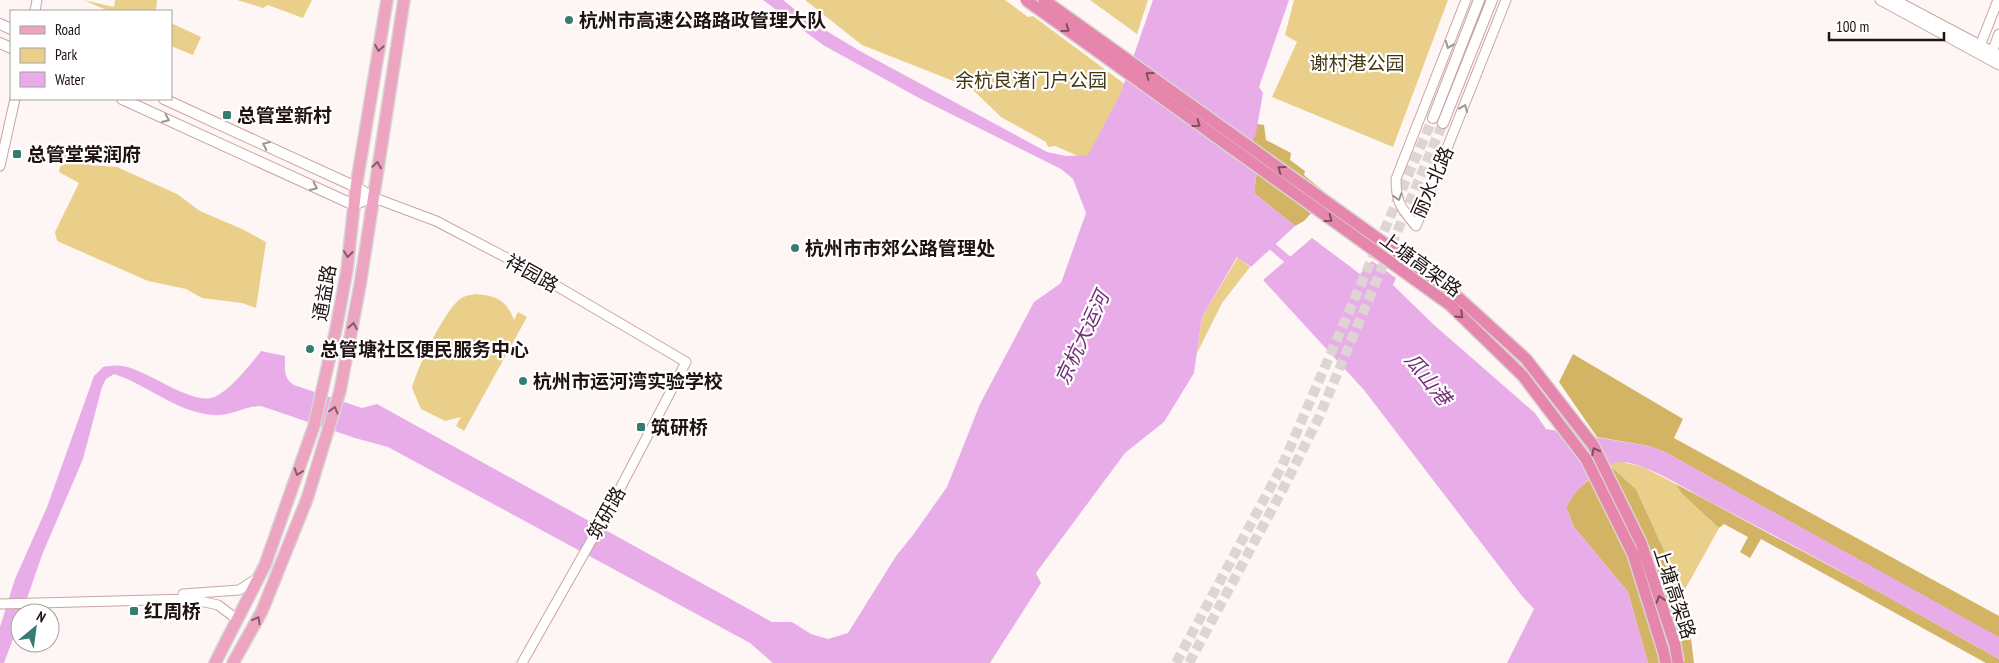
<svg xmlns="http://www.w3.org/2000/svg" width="1999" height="663" font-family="'PT Sans Narrow','Noto Sans SC',sans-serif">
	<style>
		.green { fill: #eacf8a }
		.forest { fill: #d2b464 }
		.water { fill: #e8ade9 }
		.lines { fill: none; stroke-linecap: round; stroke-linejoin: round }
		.canal { stroke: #e8ade9; stroke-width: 8 }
		.secondary-tunnel { stroke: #ddd4d3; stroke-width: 10; stroke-dasharray: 10 5; stroke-linecap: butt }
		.tertiary-casing { stroke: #c9a5a0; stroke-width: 11 }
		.secondary-casing { stroke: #c9a5a0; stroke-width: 12 }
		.primary-casing { stroke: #d7d5d4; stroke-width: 14 }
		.tertiary { stroke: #fff; stroke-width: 9 }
		.secondary { stroke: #fff; stroke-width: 10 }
		.primary { stroke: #eca4c1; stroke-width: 11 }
		.trunk-bridge-casing { stroke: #d7d5d4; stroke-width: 14; stroke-linecap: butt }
		.trunk-bridge { stroke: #e686ac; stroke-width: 11 }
		.oneway { stroke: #834c5f }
		.oneway2 { stroke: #9b9594 }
		.oneway3 { stroke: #865c6a }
		.poi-dot { fill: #377c71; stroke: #fff; stroke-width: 2 }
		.labels { text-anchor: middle; stroke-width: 4.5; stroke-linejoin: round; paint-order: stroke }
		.poi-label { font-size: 19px; font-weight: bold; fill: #201312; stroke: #fff; text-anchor: start }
		.park-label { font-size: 19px; fill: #433713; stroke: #fff }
		.street-label { font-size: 19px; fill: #201312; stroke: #fff }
		.water-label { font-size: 20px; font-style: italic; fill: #732e76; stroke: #fff }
	</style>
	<rect width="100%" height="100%" fill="#fef6f5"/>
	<!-- green -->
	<path class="green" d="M83 0 114 7 115 0H157L156 11H109Z
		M237 0H312L303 18 268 5 263 8Z
		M805 0H1005L1028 17 1033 16 1130 88 1105 163 1078 156 1055 146 1048 147 1046 142 1001 117 971 88 862 45Z
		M1090 0H1148L1137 34Z
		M1294 0H1448L1393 147 1272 97 1297 42 1285 35Z
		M171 23 201 37 193 55 171 46Z
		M63 154 90 165 117 167 177 194 200 211 242 229 266 242 256 308 242 303 202 298 186 289 148 281 57 241 55 232 79 183 59 172Z
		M1238 257 1250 267 1222 303 1197 353 1202 317Z
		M475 294C496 296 506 299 514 320L518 312 527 317 464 431 456 426 461 417 445 421 421 409 412 388C417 368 444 311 460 299 464 296 470 295 475 294Z
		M1613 462H1622L1643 467 1676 484 1681 493 1719 528 1683 593 1636 489 1609 465Z"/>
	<!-- forest -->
	<path class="forest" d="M1257 124 1264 125 1266 140 1291 153 1290 160 1305 171 1304 175 1328 195 1304 221 1295 226 1254 193 1258 162 1247 154Z
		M1573 354 1683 419 1674 438 1999 616V638L1665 452 1649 446 1597 437 1559 382Z
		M1609 465 1636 489 1686 599 1694 663H1648L1628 592 1574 527 1566 507C1576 487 1592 477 1609 465Z
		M1676 484 1890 598 1999 659V663H1986L1761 539 1750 558 1740 552 1748 537 1724 524 1719 528 1681 493Z"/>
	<!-- water -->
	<path class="water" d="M763 0H783L807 19 858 50 1047 152 1066 156 1088 155 1120 95 1153 0H1289L1259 87 1263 93 1256 133 1247 154 1258 162 1254 193 1295 226 1251 267 1237 257 1202 317 1194 373 1164 422 1125 453 1036 573 1041 583 990 663H773L750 643 388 447 355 438 261 406C245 406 230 417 213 415 176 412 148 385 114 374L106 379 102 387 83 459 42 555 22 613H20V620L4 663H0V627L15 579 47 507 94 376 103 367C122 363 130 367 147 375 162 382 195 402 211 398 226 395 252 363 261 351L285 356C285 368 283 378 294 385L362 408 377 404 772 622H792L811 634 828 639 848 633 896 556 913 535 947 487 980 404 1034 302 1061 283 1086 213 1073 179 1061 169 919 98 823 45Z
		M1312 238 1360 274 1372 261 1396 278 1393 285 1433 324 1535 413 1546 429 1649 446 1665 452 1999 637V659C1905 606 1811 554 1716 505 1690 492 1651 465 1623 462 1603 460 1574 491 1566 507L1574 527 1628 592 1648 663H1507L1534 609 1522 596 1364 390 1263 280Z"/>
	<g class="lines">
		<!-- canal -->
		<path class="canal" d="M1266 241 1295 266"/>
		<!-- secondary-tunnel -->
		<path class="secondary-tunnel" d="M1176 663 1282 466 1433 118
			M1189 663 1283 489 1319 417 1443 123"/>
		<!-- tertiary casing -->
		<g class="tertiary-casing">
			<path id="tertiary" d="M1466 0 1396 179C1396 203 1401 208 1416 226L1506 0
				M1880 0 1999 65
				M1895 0 1999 55
				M35 11 37 0
				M1980 46 1998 0
				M1987 54 1992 52 1999 34
				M0 166 15 99
				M372 197 436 221 526 268 686 362 612 504 522 663
				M183 594 239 590 256 579
				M0 604 191 599 218 605 238 620"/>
		</g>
		<!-- secondary casing -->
		<g class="secondary-casing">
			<path id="secondary" d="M0 24 11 29
				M0 43 11 48
				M122 99 354 205 372 197
				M164 99 356 187 372 197
				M1433 118 1479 0
				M1443 123 1492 0"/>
		</g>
		<!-- primary casing -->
		<g class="primary-casing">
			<path id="primary" d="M215 663 265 565 314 426 336 329 347 270 356 187 387 0
				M233 663 262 611 307 499 340 391 360 285 404 0"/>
		</g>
		<!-- tertiary -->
		<use href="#tertiary" class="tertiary"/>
		<!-- secondary -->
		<use href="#secondary" class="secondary"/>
		<!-- primary -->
		<use href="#primary" class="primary"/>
		<!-- trunk-bridge casing -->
		<g class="trunk-bridge-casing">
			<path id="trunk-bridge" d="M1026 0 1450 305 1523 376 1586 459 1633 554 1663 650 1666 663
				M1044 0 1450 290 1526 359 1593 445 1641 543 1675 645 1678 663"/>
		</g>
		<!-- trunk-bridge -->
		<use href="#trunk-bridge" class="trunk-bridge"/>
	</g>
	<!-- one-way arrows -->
	<defs><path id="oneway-chevron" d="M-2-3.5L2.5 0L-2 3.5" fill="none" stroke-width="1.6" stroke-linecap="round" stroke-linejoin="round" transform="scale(1.25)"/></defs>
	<g class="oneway">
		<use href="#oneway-chevron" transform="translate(1066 29) rotate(36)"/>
		<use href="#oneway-chevron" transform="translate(1149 75) rotate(-144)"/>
		<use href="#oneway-chevron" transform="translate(1197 124) rotate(36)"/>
		<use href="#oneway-chevron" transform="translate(1281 169) rotate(-144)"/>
		<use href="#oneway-chevron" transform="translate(1329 219) rotate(36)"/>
		<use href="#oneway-chevron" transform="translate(1460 315) rotate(44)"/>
		<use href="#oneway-chevron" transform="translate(1595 451) rotate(-118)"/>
		<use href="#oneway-chevron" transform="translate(1660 599) rotate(-108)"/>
	</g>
	<g class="oneway2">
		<use href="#oneway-chevron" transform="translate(1449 45) rotate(112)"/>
		<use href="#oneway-chevron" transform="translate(1464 108) rotate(-68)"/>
		<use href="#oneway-chevron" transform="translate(166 119) rotate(25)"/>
		<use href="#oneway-chevron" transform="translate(266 145) rotate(-155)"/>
		<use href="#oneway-chevron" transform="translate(314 187) rotate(25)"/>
		<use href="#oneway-chevron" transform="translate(1398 197) rotate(73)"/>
	</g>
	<g class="oneway3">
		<use href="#oneway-chevron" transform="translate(379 48) rotate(100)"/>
		<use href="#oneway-chevron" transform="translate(377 165) rotate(-81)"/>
		<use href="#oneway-chevron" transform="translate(348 254) rotate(96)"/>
		<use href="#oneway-chevron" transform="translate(353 326) rotate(-80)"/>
		<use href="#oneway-chevron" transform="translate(334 410) rotate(-75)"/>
		<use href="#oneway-chevron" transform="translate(298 472) rotate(110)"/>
		<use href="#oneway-chevron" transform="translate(257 620) rotate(-61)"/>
	</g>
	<!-- markers -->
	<g class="poi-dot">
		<circle cx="569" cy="20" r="5"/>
		<rect x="222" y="110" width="10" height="10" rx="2.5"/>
		<rect x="12" y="149" width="10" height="10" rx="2.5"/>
		<circle cx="795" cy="248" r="5"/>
		<circle cx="310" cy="349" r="5"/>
		<circle cx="523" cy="381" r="5"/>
		<rect x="636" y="422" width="10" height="10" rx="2.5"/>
		<rect x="129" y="606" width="10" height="10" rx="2.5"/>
	</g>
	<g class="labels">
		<!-- poi labels -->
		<g class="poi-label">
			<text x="579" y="27">杭州市高速公路路政管理大队</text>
			<text x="237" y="122">总管堂新村</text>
			<text x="27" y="161">总管堂棠润府</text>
			<text x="805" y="255">杭州市市郊公路管理处</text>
			<text x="320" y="356">总管塘社区便民服务中心</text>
			<text x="533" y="388">杭州市运河湾实验学校</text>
			<text x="651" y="434">筑研桥</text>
			<text x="144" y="618">红周桥</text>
		</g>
		<!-- park labels -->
		<g class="park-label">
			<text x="1357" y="70">谢村港公园</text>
			<text x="1031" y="87">余杭良渚门户公园</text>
		</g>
		<!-- street labels -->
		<g class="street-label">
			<text transform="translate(1432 182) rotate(-66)" y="7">丽水北路</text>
			<text transform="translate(1421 264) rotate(36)" y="7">上塘高架路</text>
			<text transform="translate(532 273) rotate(29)" y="7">祥园路</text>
			<text transform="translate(324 293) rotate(-80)" y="7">通益路</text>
			<text transform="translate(606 513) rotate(-61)" y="7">筑研路</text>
			<text transform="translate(1675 593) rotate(72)" y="7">上塘高架路</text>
		</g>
		<!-- water labels -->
		<g class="water-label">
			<text transform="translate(1082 338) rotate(-65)" y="7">京杭大运河</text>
			<text transform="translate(1428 379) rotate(51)" y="7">瓜山港</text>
		</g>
	</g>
	<!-- legend -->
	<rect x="10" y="10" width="162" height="90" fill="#ffffff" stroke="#a6a1a0"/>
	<rect x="20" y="26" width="25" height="8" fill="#eca4c1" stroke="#a6a1a0"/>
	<text x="55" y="35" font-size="15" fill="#201312">Road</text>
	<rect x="20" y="48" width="25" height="15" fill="#eacf8a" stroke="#a6a1a0"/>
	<text x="55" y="60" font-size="15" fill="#201312">Park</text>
	<rect x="20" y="72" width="25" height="15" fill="#e8ade9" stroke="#a6a1a0"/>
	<text x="55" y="85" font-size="15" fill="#201312">Water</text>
	<!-- north arrow -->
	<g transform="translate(35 628) rotate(29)"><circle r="24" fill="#ffffff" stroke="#a6a1a0"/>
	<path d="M0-4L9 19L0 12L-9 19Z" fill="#377c71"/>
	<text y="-8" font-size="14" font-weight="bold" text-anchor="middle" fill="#201312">N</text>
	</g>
	<!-- scale -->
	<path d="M1829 32v8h115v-8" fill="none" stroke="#201312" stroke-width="2.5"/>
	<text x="1836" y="32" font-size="15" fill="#201312" stroke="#ffffff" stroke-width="4" paint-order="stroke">100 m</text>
</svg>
